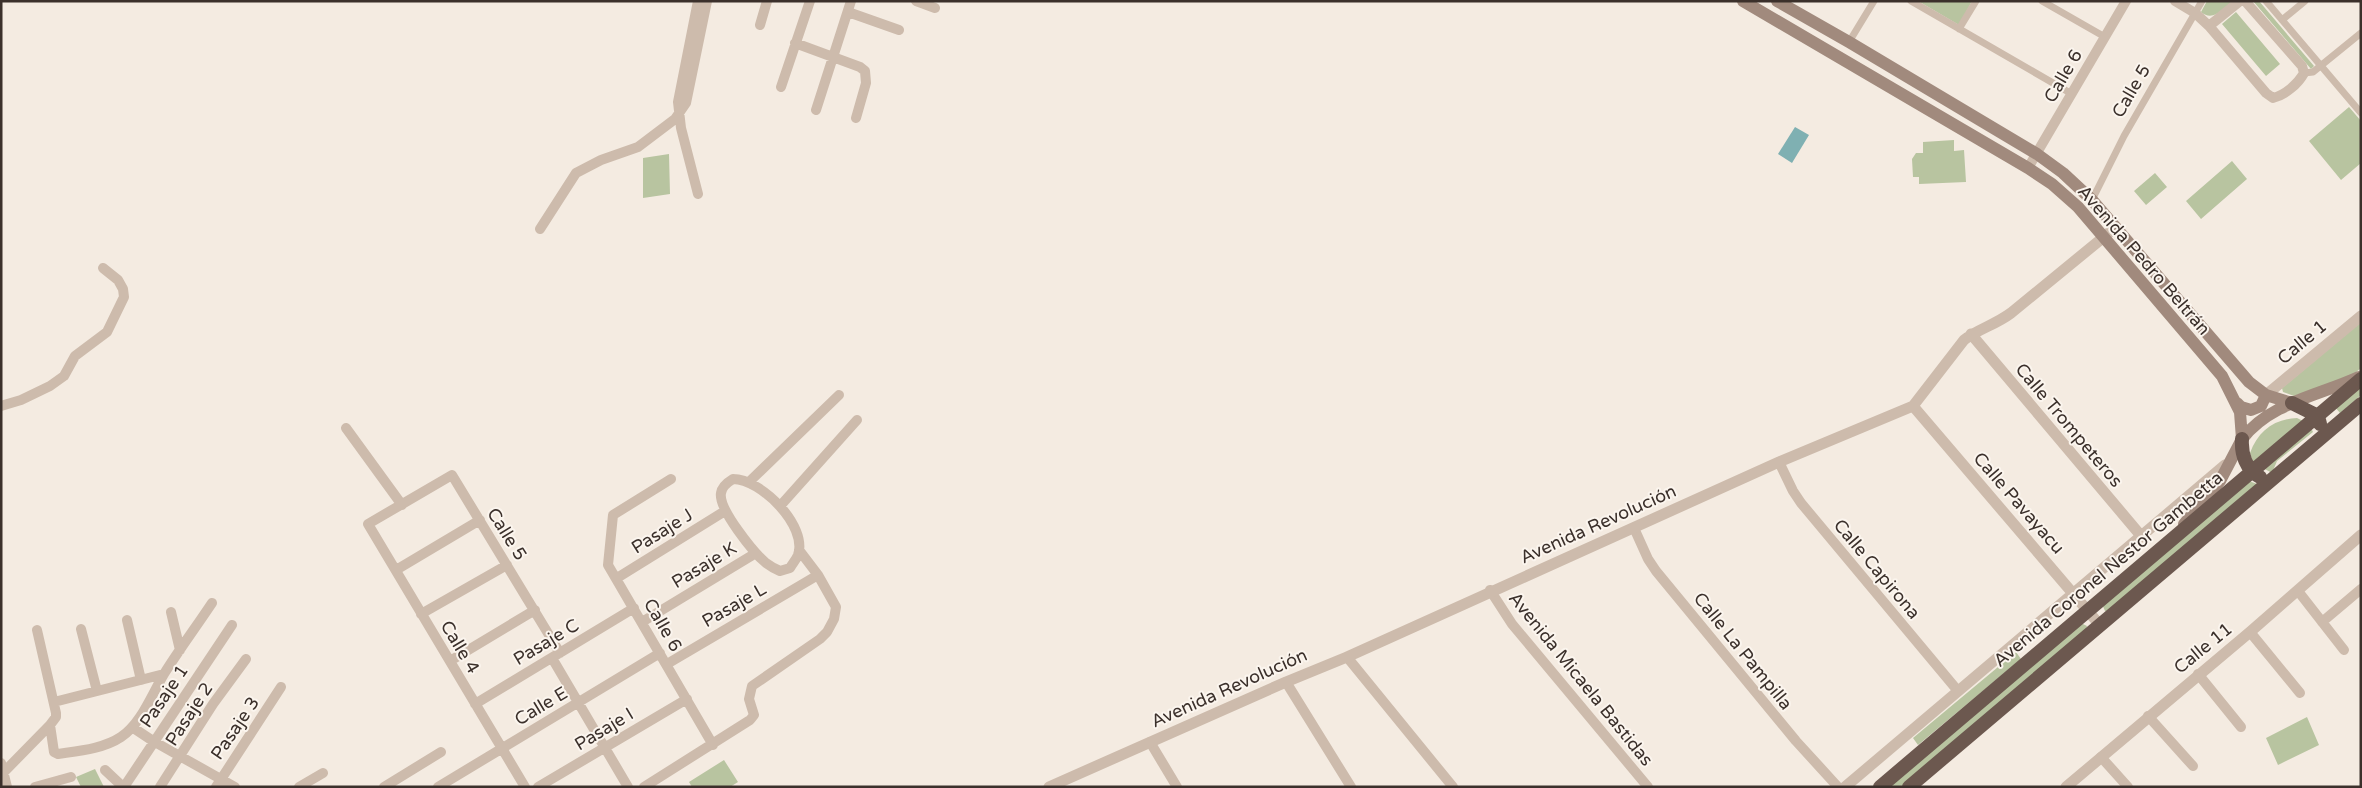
<svg xmlns="http://www.w3.org/2000/svg" width="2362" height="788" font-family="'Varela Round',sans-serif">
	<style>
		.green { fill: #b8c4a0 }
		.water { fill: #7fb0b2 }
		.lines { fill: none; stroke-linecap: round; stroke-linejoin: round }
		.pedestrian { stroke: #cdbbac; stroke-width: 7 }
		.minor { stroke: #cdbbac; stroke-width: 10 }
		.tertiary { stroke: #cdbbac; stroke-width: 11 }
		.secondary { stroke: #a18a7d; stroke-width: 12 }
		.trunk { stroke: #6c584f; stroke-width: 14 }
		.labels { text-anchor: middle; stroke-width: 4; stroke-linejoin: round; paint-order: stroke }
		.street-label { font-size: 18px; fill: #3b302b; stroke: #fbf5ee }
	</style>
	<rect width="100%" height="100%" fill="#f4ebe1"/>
	<!-- green -->
	<path class="green" d="M1918 1H1972L1959 25Z
		M2207 1H2233C2223 9 2213 22 2201 12Z
		M2253 1H2259L2314 66 2311 69Z
		M2236 12 2280 64 2266 76 2222 24Z
		M2349 107 2361 121V163L2341 180 2309 141Z
		M1954 140V151L1964 150 1966 182 1919 184V177H1913L1912 159 1916 153H1923V142Z
		M669 154 670 194 643 198V158Z
		M2232 161 2247 179 2201 219 2186 201Z
		M2155 173 2167 187 2146 205 2134 191Z
		M2361 322V368L2350 377 2294 396 2283 392 2282 388Z
		M2361 386V395L2340 413 2335 407Z
		M2297 418 2305 422 2254 465 2250 453C2258 431 2274 419 2297 418Z
		M2311 428 2313 432 2277 461 2272 473 2263 468Z
		M2249 481 2257 484 2108 611H2105L2102 604Z
		M2081 623 2087 626 2085 632 1902 787H1888Z
		M2016 652 2021 659 1918 745 1913 738Z
		M2307 717 2319 745 2278 765 2266 738Z
		M724 760 738 782 730 787H692L689 782Z
		M95 769 104 787H81L76 777Z"/>
	<!-- water -->
	<path class="water" d="M1795 127 1809 135 1792 163 1778 154Z"/>
	<g class="lines">
		<!-- pedestrian -->
		<path class="pedestrian" d="M1911 1 2072 94
			M2042 1 2105 37
			M2266 1 2361 113
			M2282 20 2305 1
			M1959 29 1976 1
			M1849 42 1874 1
			M2304 73 2313 72 2361 33
			M2092 200 2124 136 2202 1"/>
		<!-- minor -->
		<path class="minor" d="M698 1 678 102 681 128 698 194
			M916 1 935 8
			M2175 1 2195 13 2209 26 2266 93 2273 98C2285 95 2298 84 2304 73L2302 66 2245 1
			M848 12 899 30
			M760 25 767 1
			M2209 26 2240 1
			M795 43 860 67 865 71 866 83 856 118
			M781 87 810 1
			M816 110 851 1
			M2028 168 2126 1
			M540 229 576 173 601 160 638 147 675 119 686 103 707 1
			M1 406 21 400 50 386 64 376 75 356 107 332 124 297 123 289 118 280 103 268
			M346 428 402 505
			M1779 462 1793 491 1801 503 1958 691
			M671 479 613 515 608 565 713 745
			M733 479C761 479 808 526 798 555 796 560 792 564 790 568L780 571C775 569 770 566 766 563 754 553 718 509 721 493 722 486 728 482 733 479Z
			M749 482 839 395
			M781 505 857 420
			M1634 528 1648 559 1656 571 1796 741 1838 787
			M396 570 480 520
			M617 578 725 511
			M1490 590 1512 624 1648 787
			M2298 591 2344 650
			M171 612 180 650
			M421 614 507 565
			M127 620 141 680
			M642 622 756 553
			M2322 622 2361 589
			M81 629 97 691
			M37 630 56 713V717L50 725
			M2250 632 2300 693
			M1347 657 1453 787
			M552 658 628 787
			M450 661 535 610
			M667 664 818 575
			M2198 674 2241 727
			M1286 682 1351 787
			M54 702 164 674
			M475 704 634 608
			M2148 716 2193 766
			M132 727 153 741 235 787
			M1150 742 1177 787
			M2101 757 2128 787
			M1 763 7 787
			M105 770 123 787
			M1 775 50 725 54 752 58 754C78 751 103 749 121 737 141 724 152 694 164 674 179 650 196 627 212 603
			M35 787 71 777
			M124 787 232 625
			M160 787 213 704 246 659
			M216 787 281 687
			M299 787 323 773
			M384 787 441 752
			M438 787 660 653
			M525 787 368 524 452 475 560 653
			M538 787 687 699
			M644 787 750 720 754 715 749 699 752 686 820 639 827 632 834 619 836 607 818 575 799 550"/>
		<!-- tertiary -->
		<path class="tertiary" d="M1971 334 2142 537
			M2266 395 2361 316
			M1913 406 2099 624
			M1049 787 1286 682 1347 657 1779 462 1913 406 1964 340C1978 329 1995 325 2011 313L2116 227
			M1845 787 2225 465
			M2066 787 2250 632 2361 535"/>
		<!-- secondary -->
		<path class="secondary" d="M1743 1 2028 168 2052 184 2078 207 2222 376 2240 412 2242 439 2220 481 2184 524
			M1777 1 1849 42 2037 154 2063 173 2092 200 2249 382 2266 395 2292 403
			M2237 403 2241 407 2251 410 2261 406 2266 395
			M2242 439C2271 402 2318 396 2359 377"/>
		<!-- trunk -->
		<path class="trunk" d="M2292 403 2318 416 2320 424
			M2242 439C2241 454 2246 470 2260 477
			M1880 787 2361 379
			M1909 787 2361 404"/>
	</g>
	<g class="labels">
		<!-- street labels -->
		<g class="street-label">
			<text transform="translate(2063 76) rotate(-60)" y="6">Calle 6</text>
			<text transform="translate(2131 91) rotate(-60)" y="6">Calle 5</text>
			<text transform="translate(2144 260) rotate(49)" y="6">Avenida Pedro Beltrán</text>
			<text transform="translate(2302 342) rotate(-40)" y="6">Calle 1</text>
			<text transform="translate(2069 425) rotate(50)" y="6">Calle Trompeteros</text>
			<text transform="translate(2019 503) rotate(49)" y="6">Calle Pavayacu</text>
			<text transform="translate(1598 524) rotate(-24)" y="6">Avenida Revolución</text>
			<text transform="translate(662 531) rotate(-32)" y="6">Pasaje J</text>
			<text transform="translate(507 534) rotate(58)" y="6">Calle 5</text>
			<text transform="translate(704 565) rotate(-31)" y="6">Pasaje K</text>
			<text transform="translate(1877 569) rotate(50)" y="6">Calle Capirona</text>
			<text transform="translate(2108 569) rotate(-40)" y="6">Avenida Coronel Nestor Gambetta</text>
			<text transform="translate(734 605) rotate(-30)" y="6">Pasaje L</text>
			<text transform="translate(663 625) rotate(60)" y="6">Calle 6</text>
			<text transform="translate(546 642) rotate(-31)" y="6">Pasaje C</text>
			<text transform="translate(460 647) rotate(59)" y="6">Calle 4</text>
			<text transform="translate(2203 648) rotate(-39)" y="6">Calle 11</text>
			<text transform="translate(1743 651) rotate(51)" y="6">Calle La Pampilla</text>
			<text transform="translate(1581 679) rotate(51)" y="6">Avenida Micaela Bastidas</text>
			<text transform="translate(1229 688) rotate(-24)" y="6">Avenida Revolución</text>
			<text transform="translate(164 696) rotate(-56)" y="6">Pasaje 1</text>
			<text transform="translate(541 706) rotate(-31)" y="6">Calle E</text>
			<text transform="translate(189 714) rotate(-57)" y="6">Pasaje 2</text>
			<text transform="translate(235 728) rotate(-56)" y="6">Pasaje 3</text>
			<text transform="translate(604 729) rotate(-31)" y="6">Pasaje I</text>
		</g>
	</g>
	<!-- border -->
	<rect width="2362" height="788" fill="none" stroke="#3b302b" stroke-width="5"/>
</svg>
